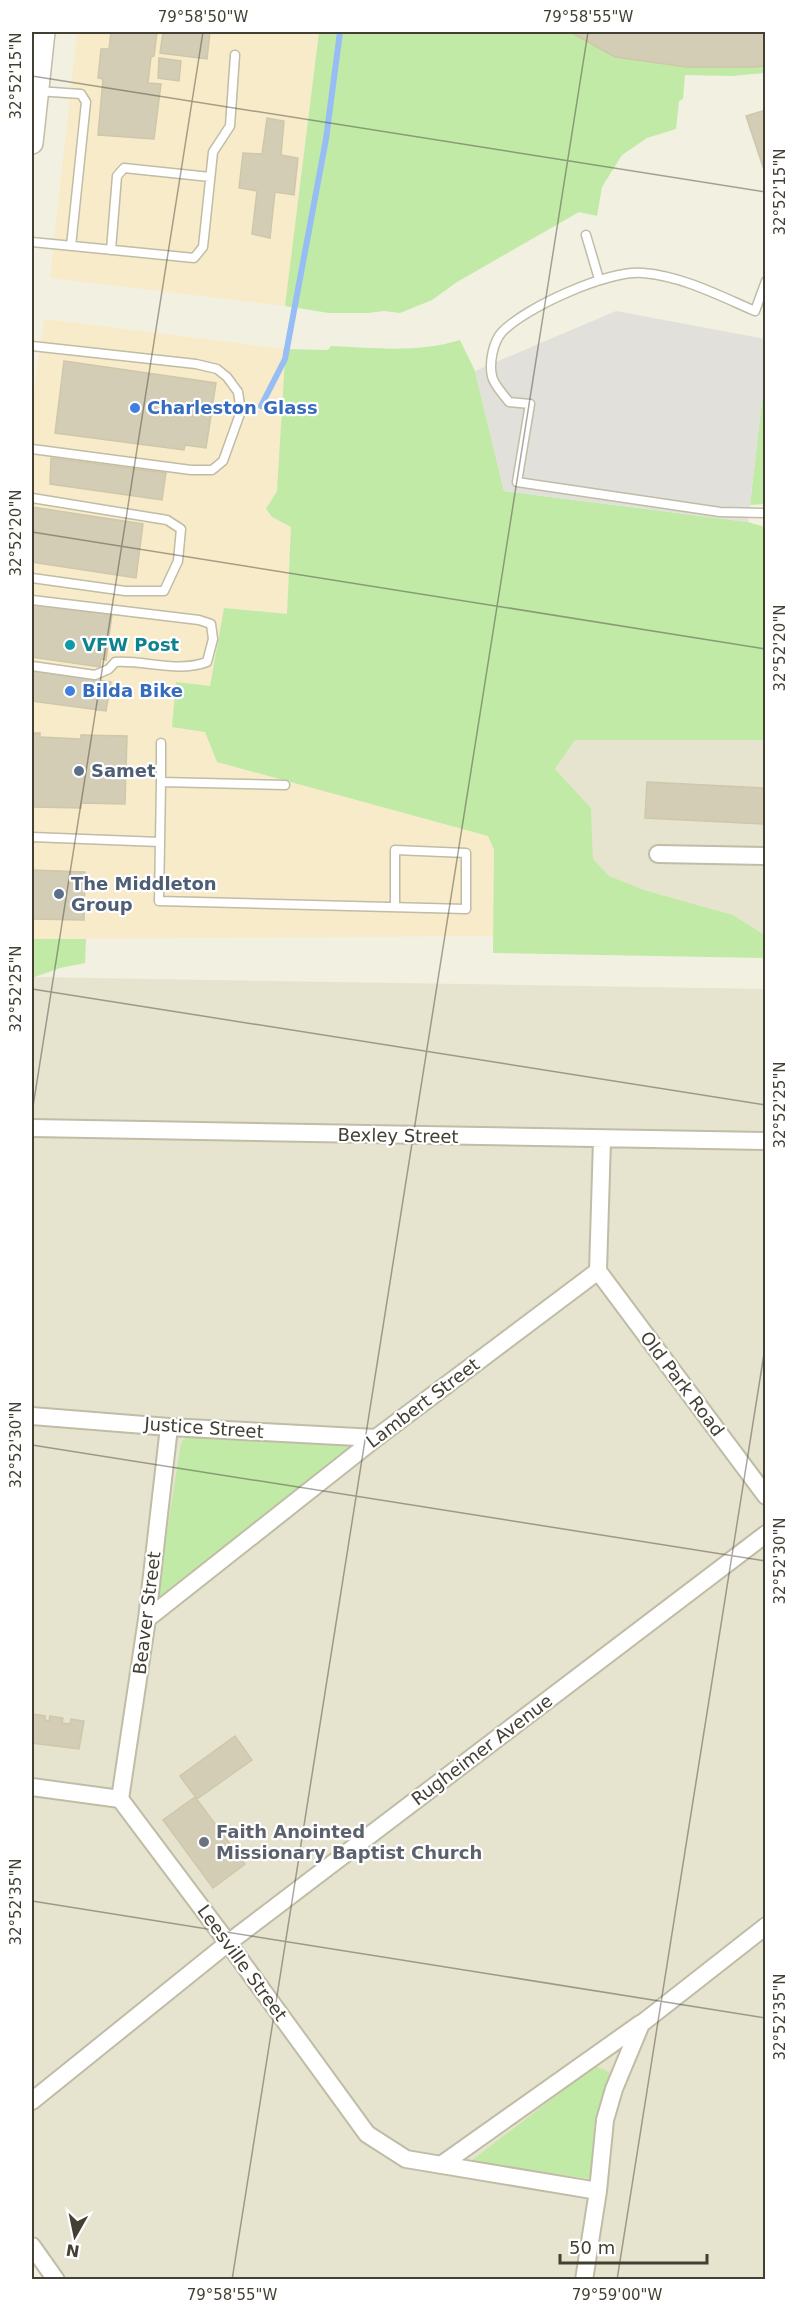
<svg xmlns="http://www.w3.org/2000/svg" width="797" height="2311" font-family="'DejaVu Sans',sans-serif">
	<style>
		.residential { fill: #e6e3cf }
		.commercial { fill: #f7ebc9 }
		.green { fill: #c0eaa6 }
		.parking { fill: #e1e0da }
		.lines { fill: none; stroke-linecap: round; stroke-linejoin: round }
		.stream { stroke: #97bef4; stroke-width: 6 }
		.building { fill: #d3cdb6; stroke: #cfc7a9; stroke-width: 1.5 }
		.service-casing { stroke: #c0bca6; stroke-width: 11 }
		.minor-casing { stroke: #c0bca6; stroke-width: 20 }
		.tertiary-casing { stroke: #c0bca6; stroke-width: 24 }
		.service { stroke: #fff; stroke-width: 8 }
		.minor { stroke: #fff; stroke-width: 16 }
		.tertiary { stroke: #fff; stroke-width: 21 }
		.ticks { fill: none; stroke: #433f32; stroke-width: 1.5; stroke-opacity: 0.45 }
		.shop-dot { fill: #3f7fe0; stroke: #fff; stroke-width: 2 }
		.culture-dot { fill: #0f9aa8; stroke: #fff; stroke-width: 2 }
		.service-dot { fill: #5c6f8a; stroke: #fff; stroke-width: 2 }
		.worship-dot { fill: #6b7280; stroke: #fff; stroke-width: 2 }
		.labels { text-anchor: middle; stroke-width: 4.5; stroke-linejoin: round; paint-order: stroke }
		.shop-label { font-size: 18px; font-weight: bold; fill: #366cbe; stroke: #fff; text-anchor: start }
		.culture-label { font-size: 18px; font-weight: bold; fill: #0d838f; stroke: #fff; text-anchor: start }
		.service-label { font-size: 18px; font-weight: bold; fill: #4e5e75; stroke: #fff; text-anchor: start }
		.street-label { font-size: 18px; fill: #433f32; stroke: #fff }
		.worship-label { font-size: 18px; font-weight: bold; fill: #5b616d; stroke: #fff; text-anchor: start }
		.neatline { fill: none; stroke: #433f32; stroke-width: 2 }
		.ticks-label { font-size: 15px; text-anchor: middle; fill: #433f32 }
	</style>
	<rect width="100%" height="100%" fill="#f2f0e1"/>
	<!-- residential -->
	<path class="residential" d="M575 740H765V935L733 915 644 890 609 877 593 859 591 808 555 769Z
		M32 977 765 989V2279L56 2280 32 2246Z"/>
	<!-- commercial -->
	<path class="commercial" d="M77 32H319L285 306 50 278Z
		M44 319 283 349 286 387 277 491 266 509 272 517 291 527 287 614 225 608 210 686 205 732 217 762 488 836 494 850V936L32 939V404Z"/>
	<!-- green -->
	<path class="green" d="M319 32H765V73L732 76 685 75 683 99 679 101 676 129 647 138 622 155 602 187 597 216 579 212 457 282 432 300 400 313 384 311 368 313H329L285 306Z
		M460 340 475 371 504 491 748 522 765 527V740H575L555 769 591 808 593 859 609 876 644 890 733 915 765 935V958L493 953 494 850 488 836 217 762 205 732 172 727 176 682 210 686 224 608 287 614 291 527 272 517 266 509 277 491 285 359 283 349 328 350 331 346C374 348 418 353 460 340Z
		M765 374V504L750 505Z
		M32 939H86L85 963 60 968 32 978Z
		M187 1436 350 1445V1450L156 1602 180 1449 182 1441Z
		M595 2066 609 2072 612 2079 595 2120 590 2179 471 2161Z"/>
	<!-- parking -->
	<path class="parking" d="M616 311 765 339V374L748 522 504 491 475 371Z"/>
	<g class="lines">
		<!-- stream -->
		<path class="stream" d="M261 406 285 359 326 139 340 32"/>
	</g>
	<!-- building -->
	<path class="building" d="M111 32H157L154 56 151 57 148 83 161 84 154 139 98 135 103 79 98 78 101 49H109Z
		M163 32H210L207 59 160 53Z
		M570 32H766V65L756 67H687L615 57Z
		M159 58 181 61 179 81 158 78Z
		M766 110V176L746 116Z
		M267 118 284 121 281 155 298 158 294 195 275 192 270 238 252 234 257 191 239 188 243 153 262 154Z
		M64 361 216 383 206 448 185 445 184 450 55 433Z
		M51 458 166 473 162 500 50 484Z
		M32 507 143 524 136 578 32 562Z
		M32 602 112 614 106 660 101 659 100 667 32 657Z
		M32 671 111 682 106 711 32 701Z
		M32 733H40V737L81 739V735L127 736 125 804 81 803V808L32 807Z
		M647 782 766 788 764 824 645 818Z
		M32 870 85 872 84 920 32 919Z
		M33 1714 45 1716V1720L49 1721 50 1716 63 1718 62 1723 70 1724 71 1719 84 1721 79 1749 32 1743Z
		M235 1736 252 1760 197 1799 180 1776Z
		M195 1797 245 1864 213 1888 163 1820Z"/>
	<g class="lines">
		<!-- service casing -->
		<g class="service-casing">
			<path id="service" d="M37 91 81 94 86 102 71 246
				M586 235 599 279
				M32 242 194 258 203 247 213 152 230 126 235 55
				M111 250 117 176 124 168 210 177
				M766 281 755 311C720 296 682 276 643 273 608 270 526 307 502 332 493 342 489 363 492 376 493 384 504 395 509 402L530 404 517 482 720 512 766 513
				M32 346 196 364 217 369 227 377 238 392 241 411 223 461 212 470H191L32 449
				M32 498 167 520 181 529 178 561 164 591H125L32 578
				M32 600 199 620 211 624 213 639 207 662C178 673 145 660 115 662L109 669 95 675 32 666
				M161 743V782
				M32 837 160 842 159 901 466 909V853L395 850V907
				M160 842 161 782 285 785"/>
		</g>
		<!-- minor casing -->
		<g class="minor-casing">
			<path id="minor" d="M658 854 766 856
				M32 1128 766 1141
				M598 1271 766 1496
				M32 1416 169 1427 376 1438
				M147 1619 376 1438 598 1271 602 1140
				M32 1787 120 1799 228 1943 367 2134 406 2159 598 2191
				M120 1799 147 1619 169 1427
				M32 2101 228 1943 766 1534
				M441 2165 640 2024
				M32 2246 56 2280
				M584 2280 598 2191 605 2120 614 2089 641 2024 766 1926"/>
		</g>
		<!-- tertiary casing -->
		<g class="tertiary-casing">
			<path id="tertiary" d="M32 143 44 32"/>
		</g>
		<!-- service -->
		<use href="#service" class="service"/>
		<!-- minor -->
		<use href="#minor" class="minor"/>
		<!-- tertiary -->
		<use href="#tertiary" class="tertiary"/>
	</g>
	<!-- ticks -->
	<path class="ticks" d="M32 76 766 192M32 532 766 649M32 989 766 1105M32 1113 203 32M32 1445 766 1561M32 1901 766 2018M232 2280 588 32M617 2280 766 1341"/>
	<!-- markers -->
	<g class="shop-dot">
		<circle cx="135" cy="408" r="6"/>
		<circle cx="70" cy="691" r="6"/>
	</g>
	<circle class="culture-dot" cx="70" cy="645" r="6"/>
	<g class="service-dot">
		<circle cx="79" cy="771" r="6"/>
		<circle cx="59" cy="894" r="6"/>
	</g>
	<circle class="worship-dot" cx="204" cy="1842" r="6"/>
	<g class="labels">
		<!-- shop labels -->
		<g class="shop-label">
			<text x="147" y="414">Charleston Glass</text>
			<text x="82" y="697">Bilda Bike</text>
		</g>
		<!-- culture labels -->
		<g class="culture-label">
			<text x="82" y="651">VFW Post</text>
		</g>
		<!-- service labels -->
		<g class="service-label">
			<text x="91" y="777">Samet</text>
			<text x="71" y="890">The Middleton<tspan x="71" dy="21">Group</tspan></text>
		</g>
		<!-- street labels -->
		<g class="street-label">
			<text transform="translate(398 1136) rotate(1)" y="6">Bexley Street</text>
			<text transform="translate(682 1384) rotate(53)" y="6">Old Park Road</text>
			<text transform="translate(423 1403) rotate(-37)" y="6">Lambert Street</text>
			<text transform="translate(204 1428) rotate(4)" y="6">Justice Street</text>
			<text transform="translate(147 1613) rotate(-83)" y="6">Beaver Street</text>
			<text transform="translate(482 1750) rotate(-37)" y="6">Rugheimer Avenue</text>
			<text transform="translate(242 1963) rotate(54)" y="6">Leesville Street</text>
		</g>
		<!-- worship labels -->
		<g class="worship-label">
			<text x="216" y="1838">Faith Anointed<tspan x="216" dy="21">Missionary Baptist Church</tspan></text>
		</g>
	</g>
	<!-- border -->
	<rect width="797" height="2311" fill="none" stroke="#ffffff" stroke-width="66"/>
	<!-- north arrow -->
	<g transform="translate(75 2236) rotate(189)" stroke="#ffffff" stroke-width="4.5" paint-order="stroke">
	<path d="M0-4.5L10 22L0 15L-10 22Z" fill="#433f32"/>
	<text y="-9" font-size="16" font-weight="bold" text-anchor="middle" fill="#433f32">N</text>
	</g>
	<!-- scale -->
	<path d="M560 2254v9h147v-9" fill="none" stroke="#433f32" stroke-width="3"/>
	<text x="569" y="2254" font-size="18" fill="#433f32" stroke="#ffffff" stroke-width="4.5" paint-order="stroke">50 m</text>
	<rect x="33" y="33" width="731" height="2245" class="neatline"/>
	<g class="ticks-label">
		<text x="203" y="22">79°58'50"W</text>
		<text x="588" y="22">79°58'55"W</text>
		<text transform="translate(16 76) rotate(-90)" y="5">32°52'15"N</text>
		<text transform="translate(780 192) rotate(-90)" y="5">32°52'15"N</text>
		<text transform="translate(16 533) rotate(-90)" y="5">32°52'20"N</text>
		<text transform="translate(780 648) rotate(-90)" y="5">32°52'20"N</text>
		<text transform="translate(16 989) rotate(-90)" y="5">32°52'25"N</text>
		<text transform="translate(780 1105) rotate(-90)" y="5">32°52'25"N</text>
		<text transform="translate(16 1445) rotate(-90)" y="5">32°52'30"N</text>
		<text transform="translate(780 1561) rotate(-90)" y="5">32°52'30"N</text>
		<text transform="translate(16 1902) rotate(-90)" y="5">32°52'35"N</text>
		<text transform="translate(780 2017) rotate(-90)" y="5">32°52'35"N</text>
		<text x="232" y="2300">79°58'55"W</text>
		<text x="617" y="2300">79°59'00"W</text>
	</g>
</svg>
